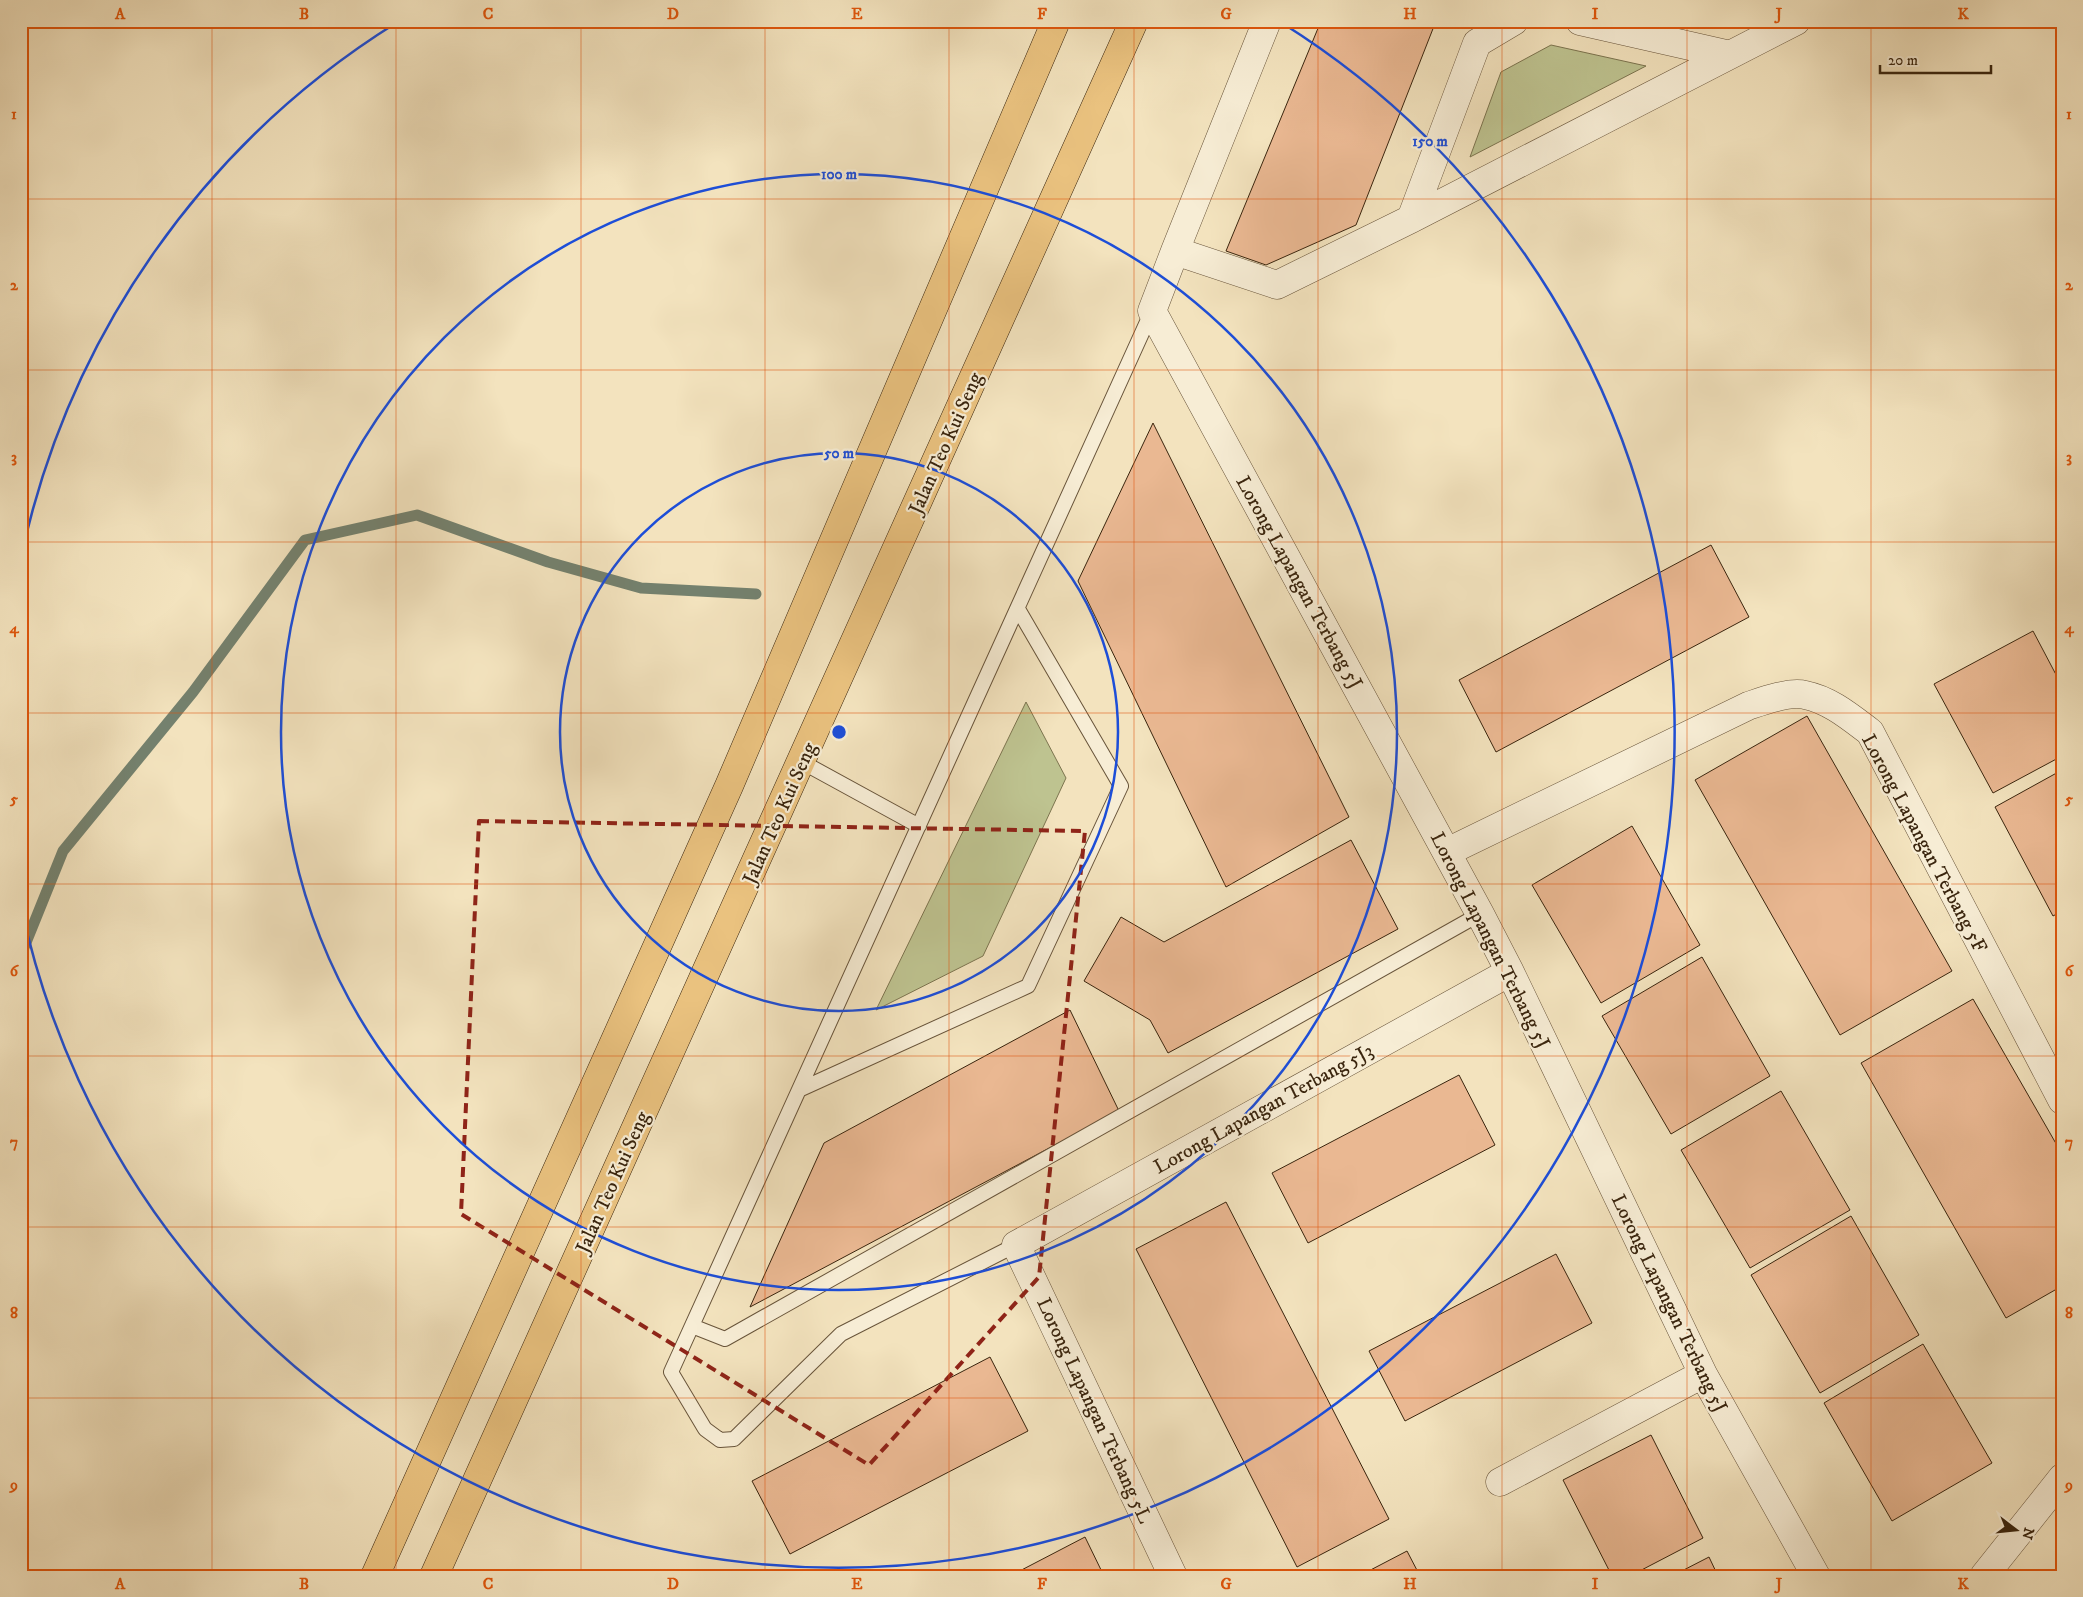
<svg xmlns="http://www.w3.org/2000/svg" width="2083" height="1597" font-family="'IM FELL DW Pica',serif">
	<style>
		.green { fill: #bec390; stroke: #7c744f }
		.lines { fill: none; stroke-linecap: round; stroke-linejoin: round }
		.stream { stroke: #74816e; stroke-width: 11 }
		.building { fill: #eab892; stroke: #3a250e }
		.service-casing { stroke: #68543a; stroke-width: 16 }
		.minor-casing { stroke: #68543a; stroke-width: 29 }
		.trunk-casing { stroke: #3a250e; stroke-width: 29 }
		.service { stroke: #f7edd5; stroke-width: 14 }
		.minor { stroke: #f7edd5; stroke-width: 28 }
		.trunk { stroke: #eac27f; stroke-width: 28 }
		.marked { fill: none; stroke: #8f2418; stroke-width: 4; stroke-dasharray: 10 6; stroke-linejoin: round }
		.grid { fill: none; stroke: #df560c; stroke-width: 1; stroke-opacity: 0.55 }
		.ring { fill: none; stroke: #1d4ed8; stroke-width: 2.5 }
		.labels { text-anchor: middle; stroke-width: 4.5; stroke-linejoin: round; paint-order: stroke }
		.street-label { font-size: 20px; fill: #3a250e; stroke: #f7edd5 }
		.centre { fill: #1d4ed8; stroke: #f7edd5; stroke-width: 2.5 }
		.ring-label { font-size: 15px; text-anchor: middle; font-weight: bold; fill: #1d4ed8; stroke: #f7edd5; stroke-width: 4.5; stroke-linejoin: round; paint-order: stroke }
		.neatline { fill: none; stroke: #df560c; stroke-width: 2 }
		.grid-label { font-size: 16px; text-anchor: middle; font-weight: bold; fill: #df560c }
	</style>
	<rect width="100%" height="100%" fill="#f3e3be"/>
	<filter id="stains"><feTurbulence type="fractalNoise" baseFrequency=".004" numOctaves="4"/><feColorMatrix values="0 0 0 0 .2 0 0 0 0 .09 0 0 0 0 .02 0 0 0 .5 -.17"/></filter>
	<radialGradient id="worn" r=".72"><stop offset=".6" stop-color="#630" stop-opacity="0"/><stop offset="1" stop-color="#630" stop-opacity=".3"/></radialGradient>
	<!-- green -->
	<path class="green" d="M1551 45 1646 66 1470 157 1501 72Z
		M1026 702 1066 778 983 956 876 1010Z"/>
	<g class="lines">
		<!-- stream -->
		<path class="stream" d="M21 955 63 851 193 692 305 540 417 515 548 562 641 588 756 594"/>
	</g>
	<!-- building -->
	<path class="building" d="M1321 21H1436L1356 225 1266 265 1226 251Z
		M1153 423 1349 817 1226 887 1078 581Z
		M1711 545 1749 617 1496 752 1459 680Z
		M2033 631 2062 686V756L1993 793 1934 684Z
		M1807 716 1952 971 1840 1035 1695 780Z
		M2062 770V911L2053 916 1995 807Z
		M1632 826 1700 945 1601 1003 1532 885Z
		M1351 840 1398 929 1168 1053 1150 1020 1084 981 1121 917 1164 942Z
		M1702 957 1770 1076 1671 1134 1602 1016Z
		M1973 999 2062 1154V1286L2006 1318 1861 1063Z
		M1070 1010 1119 1111 750 1307 824 1143Z
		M1459 1075 1495 1145 1308 1243 1272 1173Z
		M1781 1091 1850 1210 1750 1268 1681 1150Z
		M1226 1202 1389 1519 1297 1567 1136 1249Z
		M1851 1216 1919 1335 1820 1393 1751 1275Z
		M1556 1254 1592 1323 1405 1421 1369 1351Z
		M1923 1344 1992 1463 1892 1521 1824 1403Z
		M990 1357 1028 1431 790 1554 752 1481Z
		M1651 1435 1703 1538 1630 1576H1612L1563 1480Z
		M1085 1537 1104 1576H1010Z
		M1407 1551 1420 1576H1359Z
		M1709 1557 1718 1576H1672Z"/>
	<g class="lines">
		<!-- service casing -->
		<g class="service-casing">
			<path id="service" d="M802 762 919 826
				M799 1090 1028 986 1121 786 1018 609
				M1016 1245 841 1334 734 1439 720 1440 705 1429 671 1372 1152 311
				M692 1326 725 1339 1480 914"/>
		</g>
		<!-- minor casing -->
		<g class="minor-casing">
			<path id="minor" d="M1267 21 1175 251 1277 285 1411 219 1796 21
				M1580 21 1730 55
				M1411 219 1477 43 1514 21
				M1175 251 1152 311 1480 914 1510 972 1703 1374 1816 1576
				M1447 852 1748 706C1763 701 1790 691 1805 695 1830 700 1850 717 1870 732L2062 1100
				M1500 1482 1703 1374
				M1173 1576 1016 1245 1510 972
				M1984 1576 2062 1478"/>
		</g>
		<!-- trunk casing -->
		<g class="trunk-casing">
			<path id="trunk" d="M375 1576 729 786 1056 21
				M434 1576 1134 21"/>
		</g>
		<!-- service -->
		<use href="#service" class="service"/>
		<!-- minor -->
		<use href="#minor" class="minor"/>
		<!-- trunk -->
		<use href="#trunk" class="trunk"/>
	</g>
	<!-- marked area -->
	<path class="marked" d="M479 821 1085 831 1039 1277 869 1465 461 1214Z"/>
	<!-- grid -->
	<path class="grid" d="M212 21V1576M396 21V1576M581 21V1576M765 21V1576M949 21V1576M1134 21V1576M1318 21V1576M1502 21V1576M1687 21V1576M1871 21V1576M21 199H2062M21 370H2062M21 542H2062M21 713H2062M21 884H2062M21 1056H2062M21 1227H2062M21 1398H2062"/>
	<!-- distance rings -->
	<g class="ring">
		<circle cx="839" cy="732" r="279"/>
		<circle cx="839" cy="732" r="558"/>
		<path d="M21 558A836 836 0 0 1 396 23M1282 23A836 836 0 1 1 21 906"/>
	</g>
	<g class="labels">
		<!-- street labels -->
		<g class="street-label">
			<text transform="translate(945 443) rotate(-66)" y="7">Jalan Teo Kui Seng</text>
			<text transform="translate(1300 582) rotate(61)" y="7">Lorong Lapangan Terbang 5J</text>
			<text transform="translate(779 813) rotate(-66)" y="7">Jalan Teo Kui Seng</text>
			<text transform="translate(1925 843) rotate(62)" y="7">Lorong Lapangan Terbang 5F</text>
			<text transform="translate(1491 940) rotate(63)" y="7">Lorong Lapangan Terbang 5J</text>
			<text transform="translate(1263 1108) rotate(-29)" y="7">Lorong Lapangan Terbang 5J3</text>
			<text transform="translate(612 1182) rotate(-66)" y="7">Jalan Teo Kui Seng</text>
			<text transform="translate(1670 1303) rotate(64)" y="7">Lorong Lapangan Terbang 5J</text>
			<text transform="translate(1095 1410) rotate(65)" y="7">Lorong Lapangan Terbang 5L</text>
		</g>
	</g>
	<circle cx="839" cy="732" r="8" class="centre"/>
	<g class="ring-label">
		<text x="1430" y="146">150 m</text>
		<text x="839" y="179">100 m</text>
		<text x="839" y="458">50 m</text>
	</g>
	<!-- margin -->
	<rect width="2083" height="1597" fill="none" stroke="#f3e3be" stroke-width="55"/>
	<!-- north arrow -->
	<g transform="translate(2016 1530) rotate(106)" stroke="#f7edd5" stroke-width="4" paint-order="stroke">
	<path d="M0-4L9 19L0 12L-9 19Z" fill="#3a250e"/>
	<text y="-8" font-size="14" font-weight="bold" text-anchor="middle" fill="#3a250e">N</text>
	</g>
	<!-- scale -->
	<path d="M1880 65v8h111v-8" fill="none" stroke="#3a250e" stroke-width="2.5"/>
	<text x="1888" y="65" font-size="15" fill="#3a250e" stroke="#f7edd5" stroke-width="4" paint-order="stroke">20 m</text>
	<rect x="28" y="28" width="2028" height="1542" class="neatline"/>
	<g class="grid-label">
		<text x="120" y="19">A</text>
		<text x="304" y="19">B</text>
		<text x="488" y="19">C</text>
		<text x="673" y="19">D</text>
		<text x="857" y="19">E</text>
		<text x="1042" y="19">F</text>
		<text x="1226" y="19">G</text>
		<text x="1410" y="19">H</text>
		<text x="1595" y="19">I</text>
		<text x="1779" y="19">J</text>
		<text x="1963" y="19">K</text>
		<text x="14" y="119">1</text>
		<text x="2069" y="119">1</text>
		<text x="14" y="290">2</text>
		<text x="2069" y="290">2</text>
		<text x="14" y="462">3</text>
		<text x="2069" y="462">3</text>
		<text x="14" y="633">4</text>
		<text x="2069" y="633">4</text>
		<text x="14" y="804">5</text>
		<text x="2069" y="804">5</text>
		<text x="14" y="976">6</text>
		<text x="2069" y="976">6</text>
		<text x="14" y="1147">7</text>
		<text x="2069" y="1147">7</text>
		<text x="14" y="1318">8</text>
		<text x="2069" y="1318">8</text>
		<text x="14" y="1490">9</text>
		<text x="2069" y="1490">9</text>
		<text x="120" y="1589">A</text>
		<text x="304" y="1589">B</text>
		<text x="488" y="1589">C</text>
		<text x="673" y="1589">D</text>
		<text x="857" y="1589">E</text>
		<text x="1042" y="1589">F</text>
		<text x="1226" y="1589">G</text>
		<text x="1410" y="1589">H</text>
		<text x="1595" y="1589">I</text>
		<text x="1779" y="1589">J</text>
		<text x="1963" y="1589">K</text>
	</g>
	<rect width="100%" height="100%" filter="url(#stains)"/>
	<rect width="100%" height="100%" fill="url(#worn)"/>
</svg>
